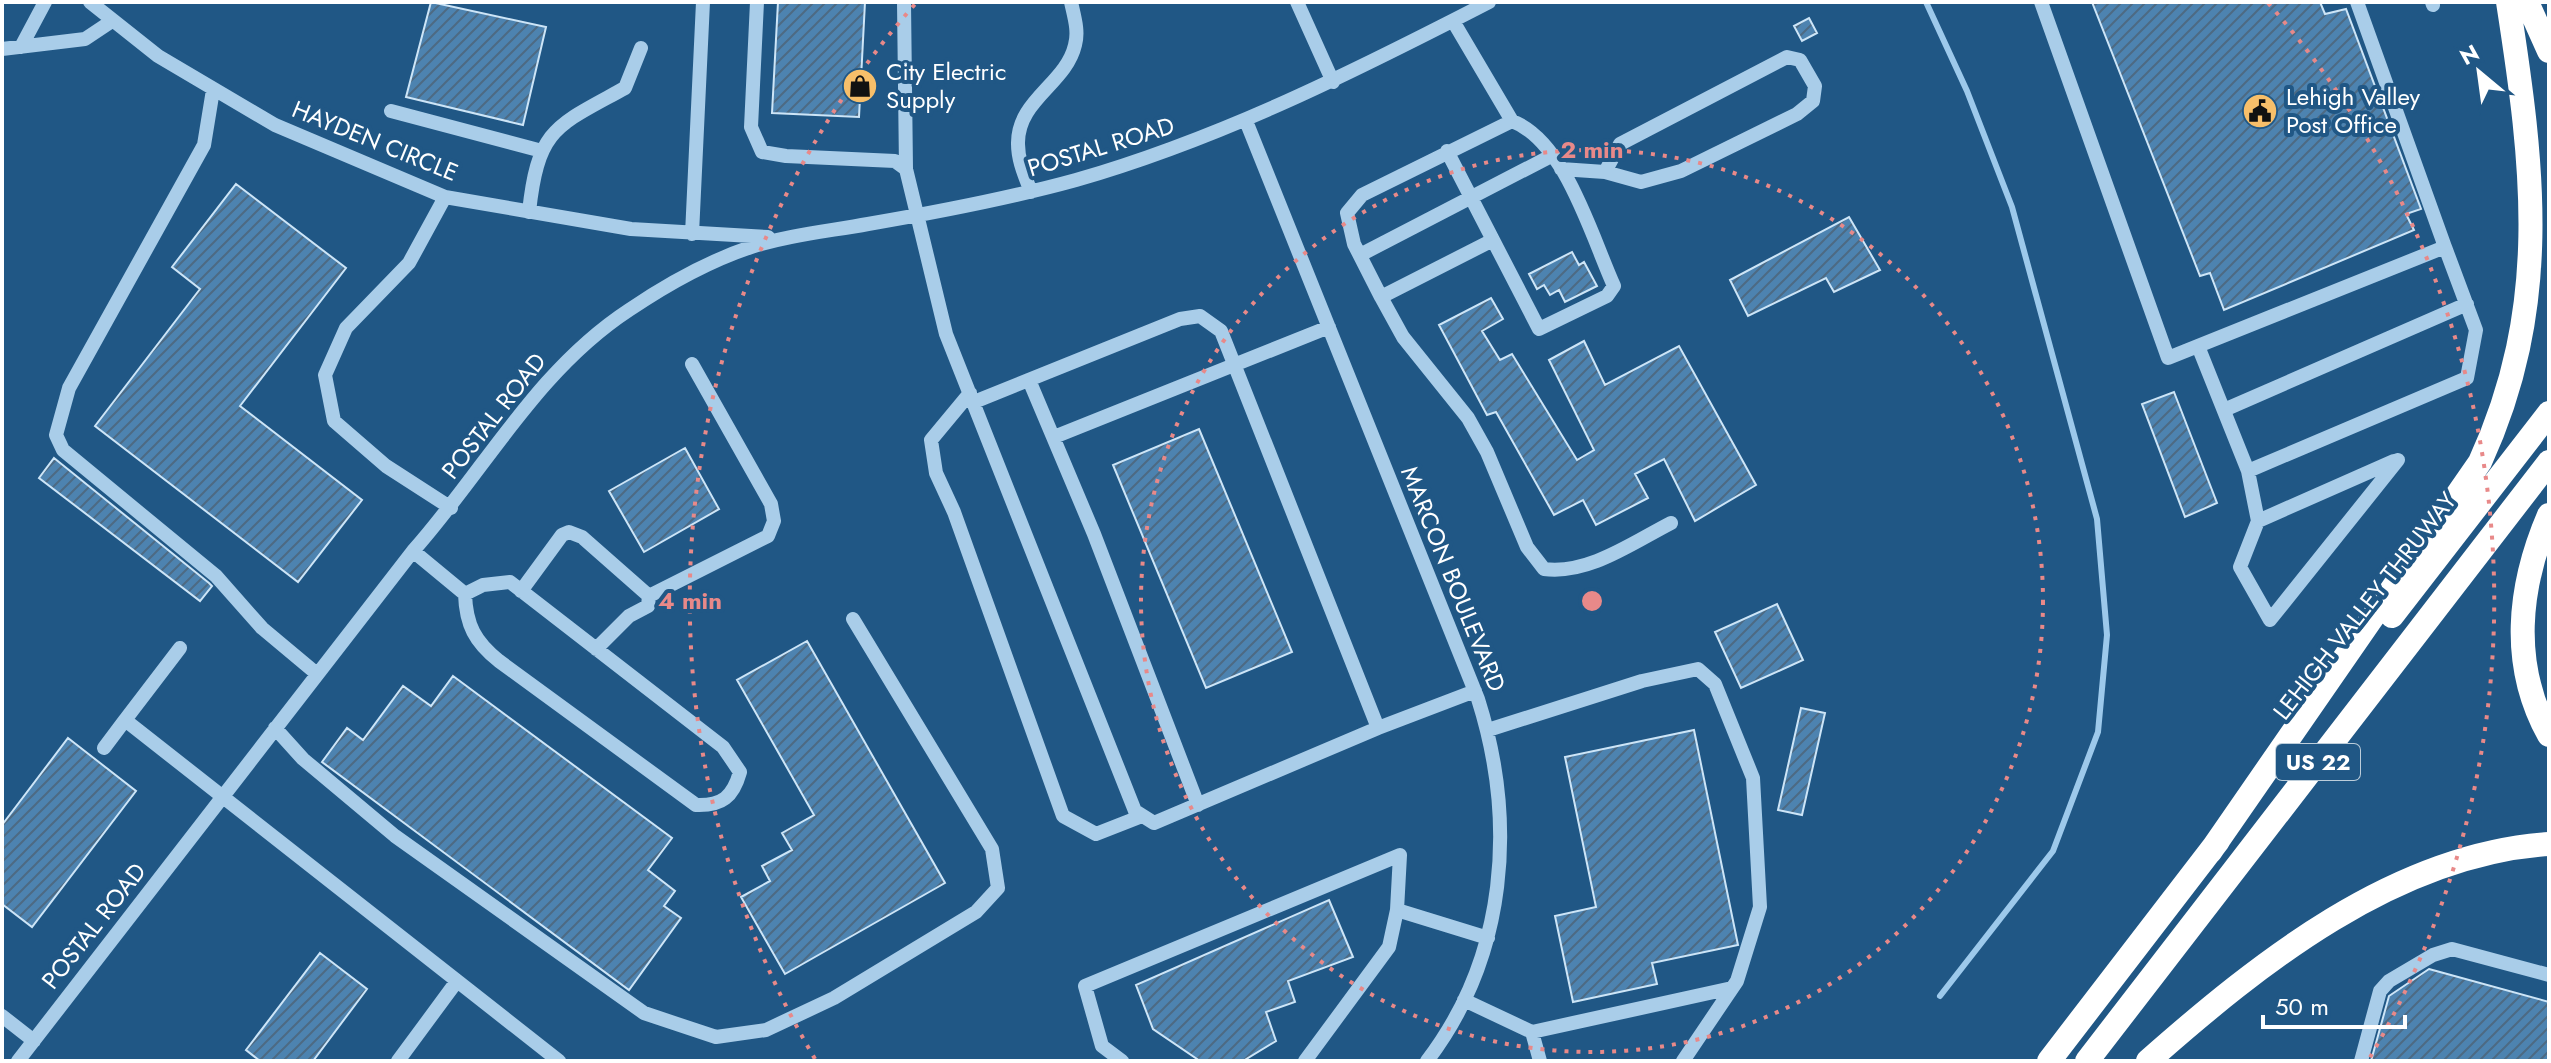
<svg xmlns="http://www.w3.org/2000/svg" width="2551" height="1063" font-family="Jost,sans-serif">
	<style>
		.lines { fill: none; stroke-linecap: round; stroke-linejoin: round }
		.stream { stroke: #9dc9eb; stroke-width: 6 }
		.building { fill: url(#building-hatch); stroke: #cde5f7; stroke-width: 2 }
		.minor { stroke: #a9cde9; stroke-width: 14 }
		.highway { stroke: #fff; stroke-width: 24 }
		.ring { fill: none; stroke: #e88989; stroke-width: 4; stroke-dasharray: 4 8 }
		.labels { text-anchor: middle; stroke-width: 8; stroke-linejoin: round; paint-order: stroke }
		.shield { fill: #205785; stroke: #bccdda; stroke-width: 2 }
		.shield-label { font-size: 22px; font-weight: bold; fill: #fff }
		.poi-label { font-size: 24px; fill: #fff; stroke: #205785; text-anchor: start }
		.street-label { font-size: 24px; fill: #fff; stroke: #205785 }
		.centre { fill: #e88989; stroke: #205785; stroke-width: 4 }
		.ring-label { font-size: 24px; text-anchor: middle; font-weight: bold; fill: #e88989; stroke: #205785; stroke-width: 8; stroke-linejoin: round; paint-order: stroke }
	</style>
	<defs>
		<pattern id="building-hatch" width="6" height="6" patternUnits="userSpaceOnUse" patternTransform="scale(2)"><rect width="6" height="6" fill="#4d83b0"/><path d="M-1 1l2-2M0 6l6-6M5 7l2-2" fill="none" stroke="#4d6a83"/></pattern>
	</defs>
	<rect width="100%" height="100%" fill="#205785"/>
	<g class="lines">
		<!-- stream -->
		<path class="stream" d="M1926 2 1967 91 2012 207 2097 519 2107 635 2098 732 2053 851 1940 996"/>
	</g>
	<!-- building -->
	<path class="building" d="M431 2 546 27 523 125 406 97Z
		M778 2H865L859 117 772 113Z
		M2092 2H2320L2325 14 2346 9 2421 209 2406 214 2414 230 2224 310 2210 273 2200 276Z
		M1809 18 1817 33 1802 41 1794 26Z
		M236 184 346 268 240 406 362 500 298 582 95 426 200 289 172 267Z
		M1849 217 1880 270 1834 292 1826 278 1748 316 1730 280Z
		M1572 252 1579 265 1584 262 1597 286 1565 302 1559 290 1550 295 1544 285 1537 289 1529 274Z
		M1491 298 1503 319 1482 331 1500 360 1512 354 1577 460 1594 450 1549 360 1584 341 1605 385 1679 346 1756 485 1695 521 1664 459 1635 474 1648 498 1596 525 1583 500 1554 515 1496 412 1487 415 1439 325Z
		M2174 392 2217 503 2185 517 2142 404Z
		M1199 429 1292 652 1206 688 1113 465Z
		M685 448 719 509 644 552 609 491Z
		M54 458 209 583 212 586 200 601 39 478Z
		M1777 604 1803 660 1741 688 1715 632Z
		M807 641 945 883 785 974 741 897 770 881 762 866 792 850 782 833 814 815 737 680Z
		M453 676 672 838 648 870 675 891 664 906 681 918 629 990 322 762 347 728 363 740 403 686 431 706Z
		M1801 708 1825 713 1802 815 1778 810Z
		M1694 730 1738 945 1652 963 1657 984 1573 1002 1555 916 1596 907 1565 757Z
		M68 738 136 791 32 927 2 904V825Z
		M1329 900 1353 957 1288 981 1295 1002 1266 1012 1276 1041 1243 1061H1200L1153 1029 1136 985Z
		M320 953 367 989 313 1061H260L246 1050Z
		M2429 969 2549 1002V1061H2371L2389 996Z"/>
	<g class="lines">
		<!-- minor -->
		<path class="minor" d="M90 2 158 56 275 125 445 197 631 229 768 237
			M757 2 751 127 762 152 786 156 895 161 906 169 946 334 1135 811 1154 823 1378 728 1475 691
			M1297 2 1333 82
			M2041 2 2168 358 2445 247 2357 2
			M2432 2 2433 5
			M904 3 906 169
			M1453 21 1512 121C1565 141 1591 235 1614 286L1607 296 1539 329 1493 240 1381 297 1403 337 1468 418 1487 452 1527 547 1544 569C1588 575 1632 543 1671 523
			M21 47 45 2
			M2 49 85 39 112 21
			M213 90 204 145 69 388 56 435 63 450 216 576 262 628 317 674
			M391 111 542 151
			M1246 121 1478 699C1517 822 1507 956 1427 1061
			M1447 151 1493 240
			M1561 169 1605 172 1641 182 1681 171 1797 114 1813 101 1815 86 1800 60 1787 57 1620 144 1605 172
			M1031 192C1025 176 1018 161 1018 144 1017 100 1066 84 1075 45 1079 31 1074 16 1071 2
			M445 197 409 263 346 328 325 375 334 421 386 466 451 508
			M529 212C538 128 556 126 625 88L641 48
			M692 234 703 2
			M1360 255 1553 155
			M1381 297 1354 244 1347 213 1362 195 1512 121
			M2198 346 2248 471 2467 378 2476 330 2445 247
			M1029 380 1094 534 1198 805
			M970 393 931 440 936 473 954 512 1063 816 1096 834 1142 816
			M974 402 1180 319 1200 316 1221 331 1378 728
			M2224 410 2467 304
			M1054 437 1329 327
			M2248 471 2258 521 2240 567 2270 620 2398 460
			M2258 521 2394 461
			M413 551 465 594C466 625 475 642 499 661L696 805C722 806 733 797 740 772L723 747 510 582 483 585 465 594
			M521 591 562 535 569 532 582 537 649 596 648 606 629 616 596 649
			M649 596 768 536 774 521 771 504 692 364
			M180 648 125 720 559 1061
			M275 728 303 759 395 836 644 1013 716 1037 766 1030 834 998 976 912 998 888 992 849 853 619
			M1488 730 1642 681 1698 669 1715 684 1753 778 1760 907 1737 981 1683 1061
			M104 748 125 720
			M1397 910 1488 938
			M1464 1000 1532 1032 1540 1061
			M2 1016 34 1041
			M1532 1032 1732 988
			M18 1061 413 551C485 470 536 371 629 310 666 285 709 261 751 247 788 235 830 231 868 224 938 212 1007 199 1076 180 1222 138 1355 71 1489 2
			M398 1061 457 981
			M1122 1061 1102 1046 1085 986 1400 855 1397 910 1389 947 1305 1061
			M2361 1061 2380 991 2389 981 2433 955 2452 949 2549 975"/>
		<!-- highway -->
		<path class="highway" d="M2527 2 2549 51
			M2549 515C2518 587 2510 665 2549 735
			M2392 616 2549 413
			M2210 852 2480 462C2551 307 2534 169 2508 2
			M2049 1061 2218 841
			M2087 1061 2549 462
			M2148 1061C2259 963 2395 854 2549 844"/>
	</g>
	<!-- distance rings -->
	<g class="ring">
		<circle cx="1592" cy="601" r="451"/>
		<path d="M815 1059A902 902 0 0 1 916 3M2268 3A902 902 0 0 1 2369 1059"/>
	</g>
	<!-- icons -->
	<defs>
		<g id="shop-disc" transform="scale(1.8)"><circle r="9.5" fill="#f7bf6a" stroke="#205785"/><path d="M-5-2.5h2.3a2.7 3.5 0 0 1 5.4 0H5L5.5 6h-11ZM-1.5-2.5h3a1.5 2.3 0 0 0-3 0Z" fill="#111"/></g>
		<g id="civic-disc" transform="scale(1.8)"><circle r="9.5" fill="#f7bf6a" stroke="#205785"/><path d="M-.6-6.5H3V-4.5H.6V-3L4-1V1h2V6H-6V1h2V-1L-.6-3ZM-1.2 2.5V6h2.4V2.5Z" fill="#111"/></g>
	</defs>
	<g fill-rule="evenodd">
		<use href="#shop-disc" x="860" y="86"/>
		<use href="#civic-disc" x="2260" y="111"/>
	</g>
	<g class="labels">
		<!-- shield labels -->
		<rect class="shield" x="2276" y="744" width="84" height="36" rx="6"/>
		<g class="shield-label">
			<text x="2318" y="770">US 22</text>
		</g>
		<!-- poi labels -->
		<g class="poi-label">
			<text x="886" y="80">City Electric<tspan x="886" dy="28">Supply</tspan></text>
			<text x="2286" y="105">Lehigh Valley<tspan x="2286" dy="28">Post Office</tspan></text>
		</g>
		<!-- street labels -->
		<g class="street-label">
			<text transform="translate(375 141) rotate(22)" y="8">HAYDEN CIRCLE</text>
			<text transform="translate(1101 147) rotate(-17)" y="8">POSTAL ROAD</text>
			<text transform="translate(494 416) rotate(-52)" y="8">POSTAL ROAD</text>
			<text transform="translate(1453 579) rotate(68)" y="8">MARCON BOULEVARD</text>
			<text transform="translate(2365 606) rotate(-52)" y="8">LEHIGH VALLEY THRUWAY</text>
			<text transform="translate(94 926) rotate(-52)" y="8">POSTAL ROAD</text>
		</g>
	</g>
	<circle cx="1592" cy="601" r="12" class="centre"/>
	<g class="ring-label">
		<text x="1592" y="158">2 min</text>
		<text x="690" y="609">4 min</text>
	</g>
	<!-- border -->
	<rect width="2551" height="1063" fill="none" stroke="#ffffff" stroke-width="8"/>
	<!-- north arrow -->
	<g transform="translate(2479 72) rotate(331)" stroke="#205785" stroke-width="6" paint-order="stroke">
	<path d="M0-6L14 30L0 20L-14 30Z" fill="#ffffff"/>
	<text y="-12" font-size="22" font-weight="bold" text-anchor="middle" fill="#ffffff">N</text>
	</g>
	<!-- scale -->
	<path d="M2263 1015v12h142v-12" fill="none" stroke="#ffffff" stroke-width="4"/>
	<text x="2275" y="1015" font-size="24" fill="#ffffff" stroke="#205785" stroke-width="6" paint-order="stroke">50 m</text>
</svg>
